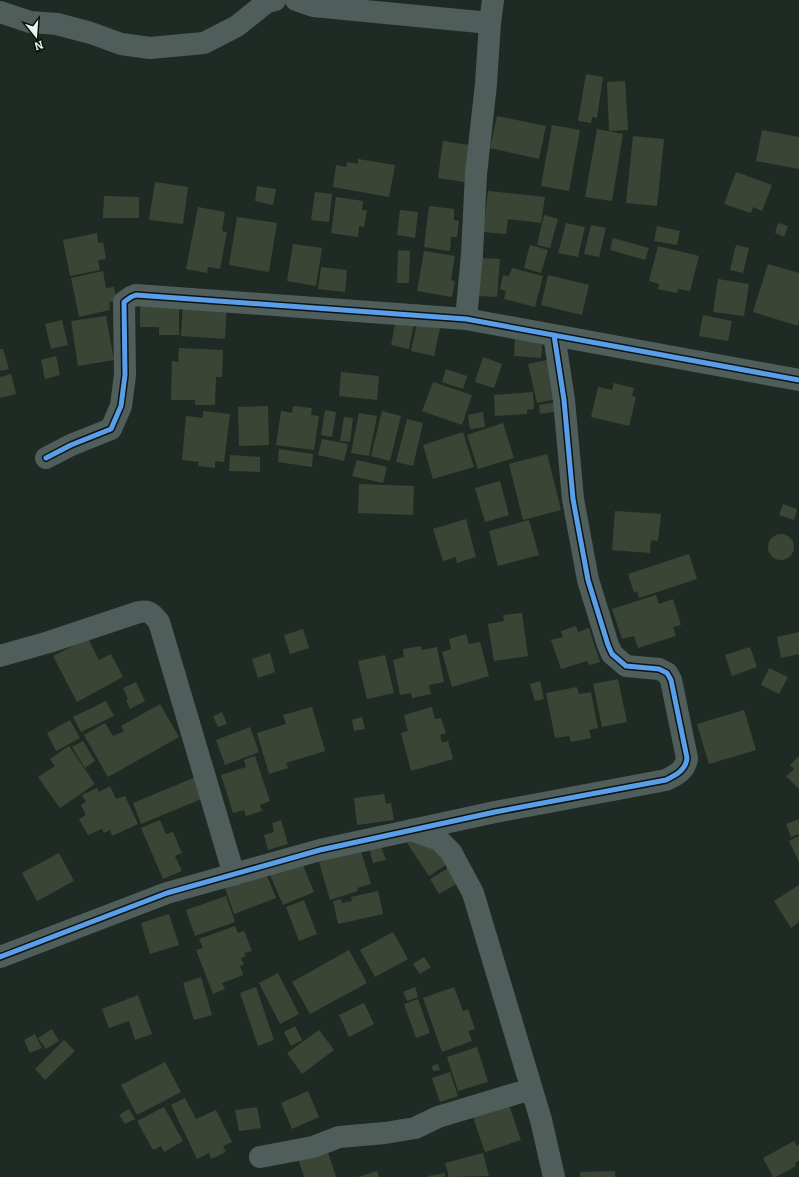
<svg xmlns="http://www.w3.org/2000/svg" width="799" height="1177" font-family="Bitter,serif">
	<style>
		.building { fill: #3b4535 }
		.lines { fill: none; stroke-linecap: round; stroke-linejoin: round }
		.street { stroke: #505e5b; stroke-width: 22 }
		.cycleway-casing { stroke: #0c140f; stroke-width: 8 }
		.cycleway { stroke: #5a9eea; stroke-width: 5 }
	</style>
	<rect width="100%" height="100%" fill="#202a24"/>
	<!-- building -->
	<path class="building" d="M586 74 603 77 597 118 592 117 591 123 578 121Z
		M625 81 628 130 609 131 607 82Z
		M497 116 546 126 539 159 490 148Z
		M552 125 580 130 569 191 541 186Z
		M597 129 623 134 612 201 585 197Z
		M762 130 799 137V169L756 161Z
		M633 136 664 139 657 206 626 203Z
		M443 141 476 146 470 183 438 178Z
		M358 159 395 165 389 197 333 187 336 165 346 167 347 162 358 164Z
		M736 172 772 185 762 211 753 207 751 213 724 204Z
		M155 182 188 187 183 224 149 220Z
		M257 186 276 189 273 205 255 201Z
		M488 191 545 197 541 223 508 219 506 234 483 232Z
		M315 192 332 194 329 222 311 220Z
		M104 196 139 197V218H103Z
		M336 197 363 201 362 210H367L364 227 359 226 358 237 331 233Z
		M429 206 454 209V220L459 221 457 237H451L450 251 424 247Z
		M198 207 225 212 222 231 227 232 220 269 208 267 207 273 186 269Z
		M400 210 418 212 415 238 397 235Z
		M544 215 558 219 550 248 537 245Z
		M237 217 277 223 269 272 229 265Z
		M566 223 585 227 578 257 558 253Z
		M778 223 788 226 784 237 775 233Z
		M591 225 606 228 599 257 584 254Z
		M657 226 680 231 677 245 654 241Z
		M97 233 98 243 103 242 106 259 98 260 100 270 70 276 63 240Z
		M613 238 649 248 645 260 610 250Z
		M293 244 322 248 316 286 287 281Z
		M530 245 548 250 541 273 524 268Z
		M736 245 749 248 743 273 730 270Z
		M658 246 699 256 690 291 678 289 677 293 658 289 659 284 649 281Z
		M398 250 410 251 409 283H397Z
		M424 251 455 256 451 280 455 281 452 297 417 291Z
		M481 258 500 259 497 297 479 296Z
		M768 264 799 273V323L798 326 753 312Z
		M321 267 347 270 345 292 318 289Z
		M512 268 543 276 535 307 504 299 506 291 500 289 503 275 509 276Z
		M103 271 106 288 114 287 117 301 109 302 110 310 79 317 71 278Z
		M548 275 589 285 582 315 541 305Z
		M718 279 749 284 744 316 713 312Z
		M183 301 227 303 225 339 181 336Z
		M140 304H179V335H159V327H140Z
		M397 314 415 318 409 349 391 345Z
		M703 315 732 321 728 341 699 336Z
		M106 316 114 360 78 366 71 321Z
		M418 319 441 324 434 356 411 351Z
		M62 320 68 345 51 349 45 324Z
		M515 337 543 339 541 358 514 356Z
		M179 348 223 350 222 377H216L215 405H195V400H171L172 361 178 362Z
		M0 349H3L9 369 0 371Z
		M56 356 60 375 45 379 41 360Z
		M483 357 502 364 494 388 475 382Z
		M547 360 556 399 537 403 528 364Z
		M446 369 467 376 463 389 442 382Z
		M341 372 379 376 377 400 339 396Z
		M11 374 16 394 0 398V377Z
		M433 382 472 395 462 425 422 411Z
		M614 383 634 388 632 396 636 397 629 426 591 417 598 387 612 390Z
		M533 392 534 409 527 410V414L495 416 494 395Z
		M558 402 559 411 540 414 539 405Z
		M268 406 269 445 239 446 238 407Z
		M293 406 312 408 311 415 319 416 314 450 276 445 281 411 292 413Z
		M325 410 336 412 332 437 321 435Z
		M203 411 230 414 224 462 215 461V468L198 466 199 462 182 460 186 416 203 418Z
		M382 411 401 416 390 461 371 456Z
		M483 412 485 427 470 429 468 415Z
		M359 413 377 416 369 456 351 453Z
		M344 417 353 418 350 442 340 441Z
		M407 419 423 423 413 466 396 462Z
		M503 423 514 458 478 469 467 435Z
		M463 432 474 467 433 479 423 445Z
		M322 439 348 444 344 461 318 455Z
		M279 449 313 454 312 467 278 462Z
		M547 454 561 510 523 520 509 464Z
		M230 455 260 457V472L229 471Z
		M357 460 387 467 383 483 352 476Z
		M500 481 509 515 485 522 475 488Z
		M359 484 414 486 413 515 358 513Z
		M783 504 797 509 794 520 779 515Z
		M615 511 661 514 658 541 651 540 650 553 612 550Z
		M466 519 476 557 457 563 456 557 443 561 433 529Z
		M529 520 539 555 498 566 489 531Z
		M768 547a13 13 0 1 1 26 0a13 13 0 1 1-26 0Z
		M689 554 697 579 639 598 637 591 634 593 628 574Z
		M656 595 659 604 673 599 681 625 673 627 676 636 638 648 634 636 622 639 612 609Z
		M522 613 528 656 494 661 488 624 504 621 503 615Z
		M576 626 578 632 589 628 600 662 589 665 587 661 561 669 551 640 563 637 561 631Z
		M303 629 309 648 290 654 284 635Z
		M799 632V654L781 658 777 637Z
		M466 634 469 644 480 642 489 676 452 687 442 652 451 649 449 639Z
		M88 638 99 660 111 654 123 677 77 702 53 656Z
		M421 646 422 650 437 647 444 682 429 685 431 694 412 698 411 693 400 695 393 660 404 657 403 649Z
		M750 647 757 667 732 676 725 655Z
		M270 653 275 672 258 678 252 659Z
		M385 655 394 693 367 699 358 661Z
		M769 668 788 677 779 694 761 685Z
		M618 679 627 722 602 727 593 684Z
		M540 681 544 699 535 701 530 684Z
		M136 682 145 701 130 709 126 700 128 699 123 688Z
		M577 687 579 694 591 692 598 728 589 730 591 738 571 742 569 736 555 738 546 693Z
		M106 701 114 716 81 732 73 717Z
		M160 704 179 737 108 777 84 735 105 723 113 736 124 731 121 726Z
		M312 707 325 751 286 763 288 768 269 774 257 733 286 724 283 715Z
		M432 707 435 719 441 718 446 733 440 735 442 743 448 741 453 759 411 771 401 733 408 731 404 715Z
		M744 710 756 750 709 764 697 724Z
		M222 712 227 724 218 727 213 716Z
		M362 717 365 729 354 731 352 720Z
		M70 720 80 738 56 751 47 733Z
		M250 727 259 752 225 765 216 740Z
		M83 741 95 761 85 768 72 747Z
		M69 746 95 784 60 808 38 777 55 766 50 759Z
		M255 756 270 801 260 805 262 811 246 816 244 810 233 813 221 775 246 767 244 760Z
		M799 756V789L786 776 794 769 790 765Z
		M203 774 211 795 141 824 133 803Z
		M110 786 116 799 125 796 138 824 112 836 110 830 104 833 102 829 88 835 79 819 86 815 81 805 86 802 82 795 97 788 99 792Z
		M384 794 386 804 391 803 394 820 357 825 354 798Z
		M799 819V834L791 837 786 824Z
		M160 820 166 834 173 832 182 853 175 856 182 871 163 879 141 828Z
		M281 820 288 844 268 850 264 835 274 832 272 823Z
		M426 831 447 864 429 876 407 843Z
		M799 836V862L789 841Z
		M381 846 386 860 373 863 369 849Z
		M360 848 371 884 357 888 358 891 330 900 317 855Z
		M297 851 314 892 283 905 265 864Z
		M59 853 74 881 37 901 22 873Z
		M450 867 460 882 439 894 430 879Z
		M266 873 276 898 234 914 225 888Z
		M799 885V922L791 928 774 901Z
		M378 891 383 914 338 924 333 901 341 899 342 903 352 901 351 897Z
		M226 896 235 922 195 936 186 910Z
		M304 900 317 934 299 941 286 907Z
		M169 914 179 945 150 954 141 923Z
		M235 926 238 933 244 931 252 951 244 953 246 956 241 958 244 964 240 966 243 975 222 983 225 989 213 994 196 950 203 948 199 939Z
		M393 932 408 959 375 977 360 950Z
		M349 950 367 983 310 1014 292 982Z
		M424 957 431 967 420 974 413 964Z
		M278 973 299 1014 280 1024 259 983Z
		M201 977 212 1015 194 1020 183 983Z
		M256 987 274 1040 258 1046 240 993Z
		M415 987 418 997 407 1001 403 992Z
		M454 987 463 1011 468 1009 475 1029 468 1031 472 1041 442 1052 423 998Z
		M138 995 152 1034 135 1040 129 1021 109 1028 102 1009Z
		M418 999 430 1033 416 1038 404 1004Z
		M364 1003 374 1024 349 1037 339 1015Z
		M295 1026 302 1040 291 1046 284 1032Z
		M52 1029 59 1041 46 1049 38 1038Z
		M319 1030 334 1050 302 1074 287 1053Z
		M35 1034 42 1048 30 1053 24 1040Z
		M64 1040 75 1051 45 1080 35 1069Z
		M477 1047 488 1082 458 1091 447 1057Z
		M165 1062 181 1092 137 1115 121 1085Z
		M438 1064 440 1070 433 1071 432 1066Z
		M450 1072 458 1096 440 1102 432 1078Z
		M308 1091 319 1117 292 1129 281 1103Z
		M185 1098 196 1119 216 1110 232 1142 223 1146 226 1152 211 1159 209 1153 197 1159 171 1105Z
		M508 1102 521 1140 485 1152 472 1114Z
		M164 1107 183 1141 164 1152 161 1146 153 1150 137 1121Z
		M257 1107 261 1128 239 1131 235 1110Z
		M129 1109 135 1119 125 1124 119 1115Z
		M794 1141 797 1146 799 1144V1161L795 1163 796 1166 776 1177H773L763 1158Z
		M325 1143 336 1177H304L296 1152Z
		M483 1153 489 1176 449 1177 445 1163Z
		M377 1171 379 1177H358Z
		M615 1171V1177H580V1172Z
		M445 1173V1177H428V1176Z"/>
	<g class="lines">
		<!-- street -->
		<path class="street" d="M296 0 313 6 490 23
			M0 12 30 22 57 24 91 33 121 44 150 48 204 43 237 26 267 2 275 0
			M466 319 472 254 476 174 486 84 490 23 493 0
			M46 458 71 445 111 429 121 406 125 375 124 302 131 297 136 295 466 319 799 380
			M0 656 49 642 139 612C150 610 152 614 159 622L234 875
			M411 830 439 840 451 852 473 893 541 1120 554 1177
			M0 957 167 893 320 850 495 812 666 780C676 775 686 770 687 758L671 680 667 673 659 669 626 666 612 654 608 645 588 580 573 499 564 400 554 335
			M260 1157 313 1147 339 1137 385 1133 415 1128 438 1117 531 1089"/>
		<!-- cycleway casing -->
		<g class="cycleway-casing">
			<path id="cycleway" d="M46 458 71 445 111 429 121 406 125 375 124 302 131 297 136 295 466 319 799 380
				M0 957 167 893 320 850 495 812 666 780C676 775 686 770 687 758L671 680 667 673 659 669 626 666 612 654 608 645 588 580 573 499 564 400 554 335"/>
		</g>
		<!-- cycleway -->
		<use href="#cycleway" class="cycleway"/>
	</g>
	<!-- north arrow -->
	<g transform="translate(36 36) rotate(163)" stroke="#0c140f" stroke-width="3" paint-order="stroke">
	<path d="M0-3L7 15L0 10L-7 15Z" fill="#e9f4ec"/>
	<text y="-6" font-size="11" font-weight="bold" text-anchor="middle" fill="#e9f4ec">N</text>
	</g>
</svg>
